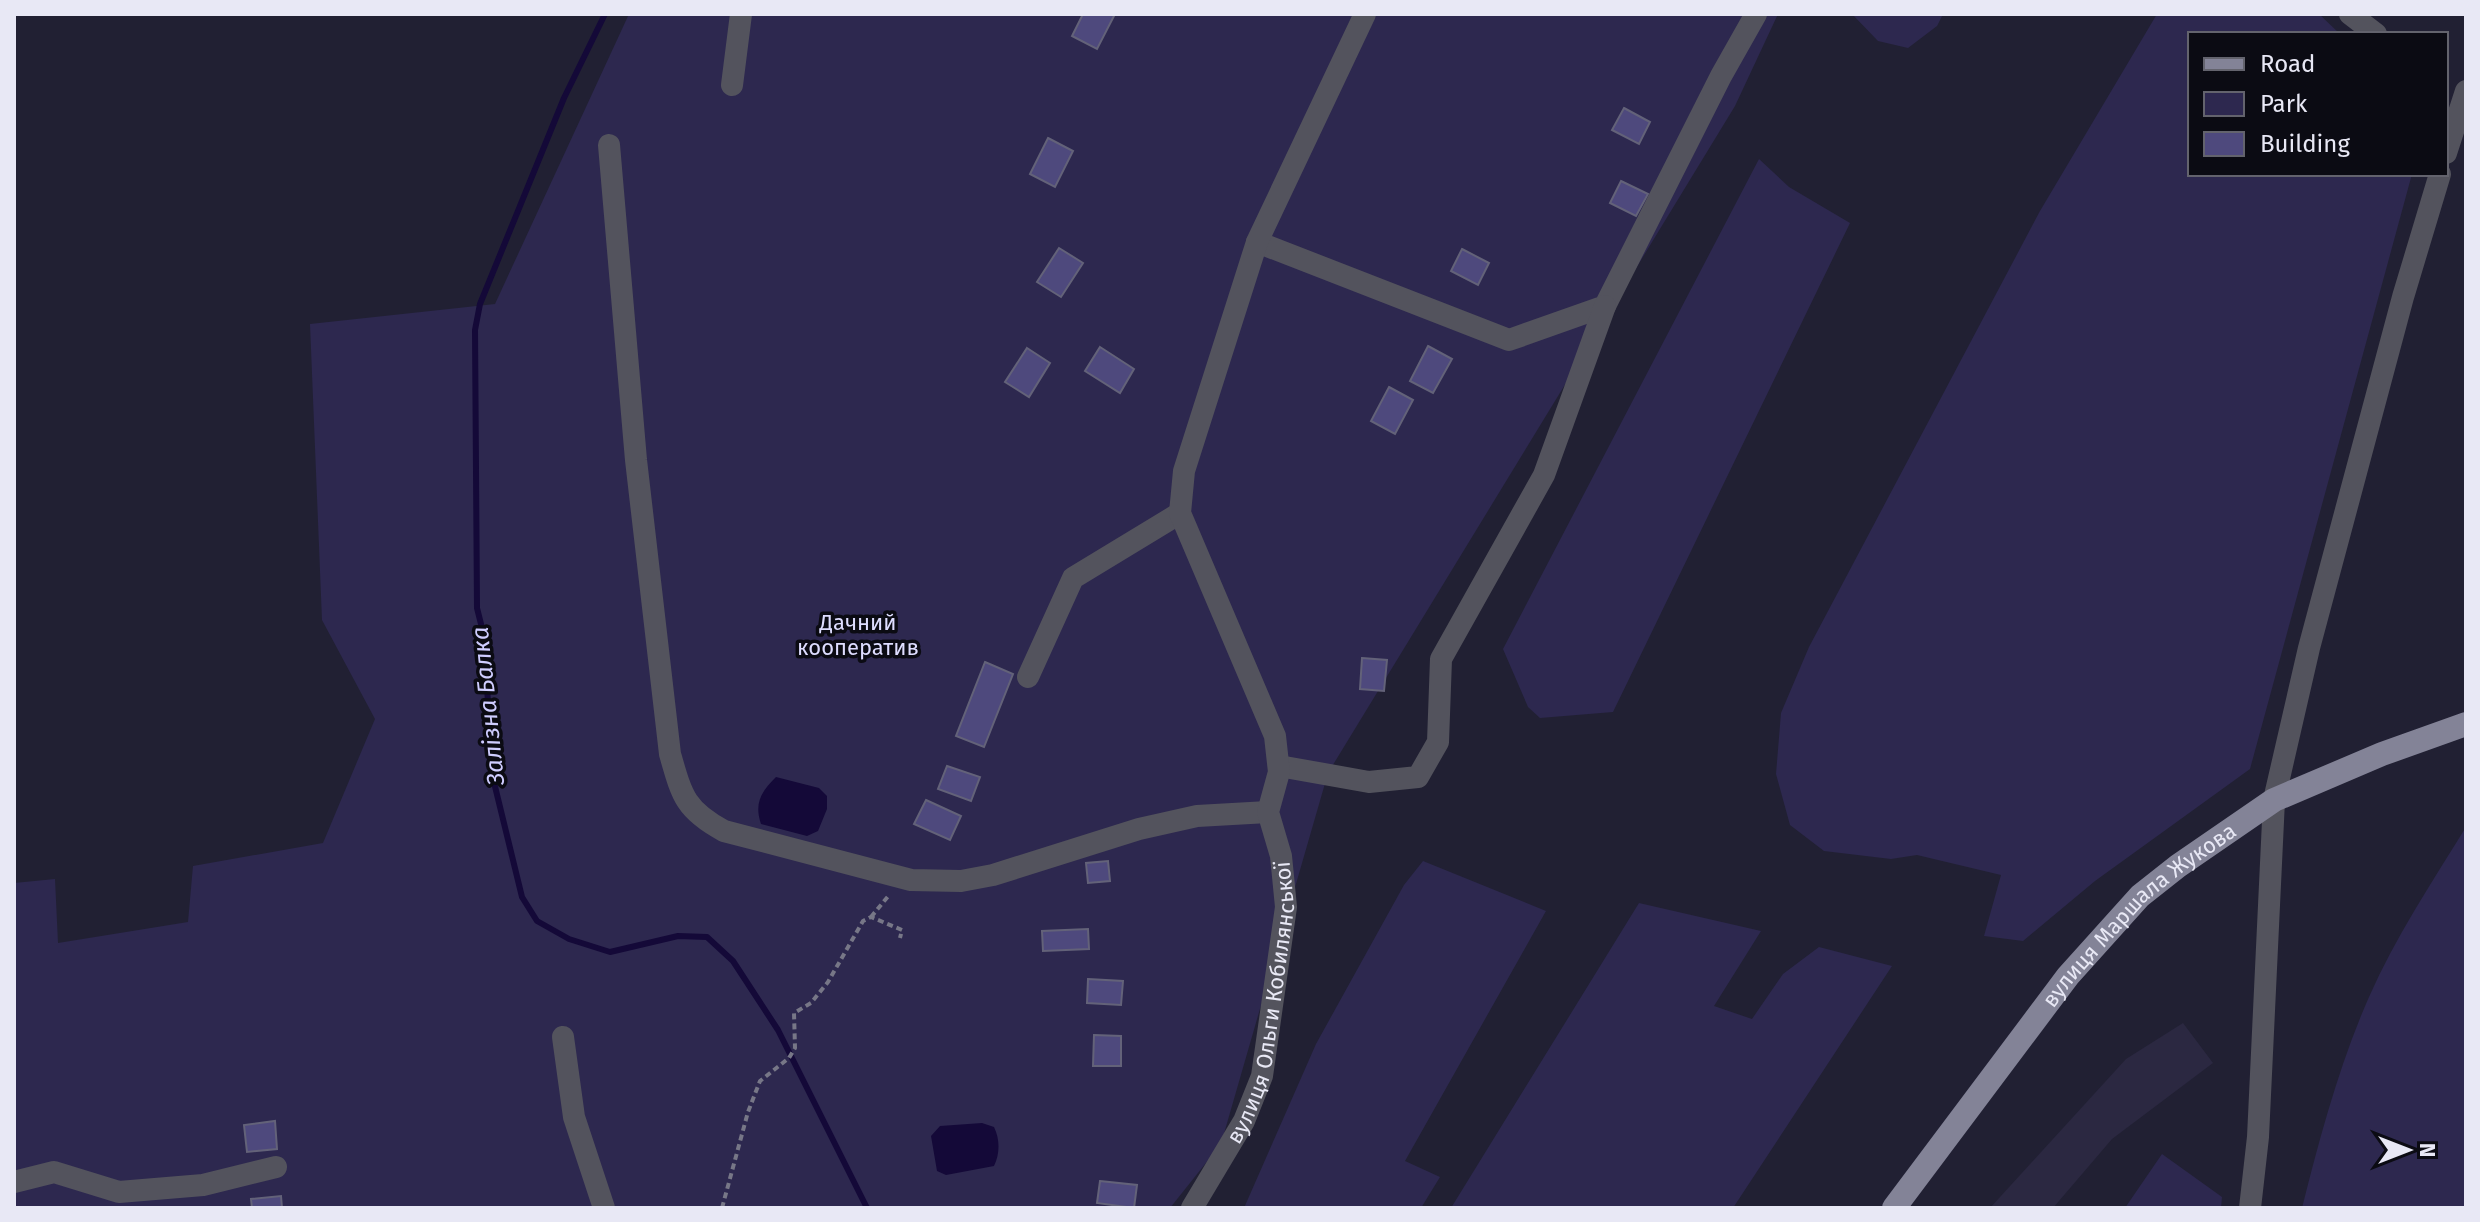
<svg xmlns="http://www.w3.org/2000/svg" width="2480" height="1222" font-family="'Fira Sans',sans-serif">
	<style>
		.built { fill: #2b2841 }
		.green { fill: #2d284f }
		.water { fill: #140938 }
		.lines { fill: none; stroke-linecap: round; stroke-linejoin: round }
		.stream { stroke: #140938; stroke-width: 6 }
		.building { fill: #4e497d; stroke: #636279; stroke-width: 2 }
		.path { stroke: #777787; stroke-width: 4; stroke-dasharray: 6 4; stroke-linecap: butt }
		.minor { stroke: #53535d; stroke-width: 22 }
		.major { stroke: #838397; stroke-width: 24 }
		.labels { text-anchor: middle; stroke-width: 7; stroke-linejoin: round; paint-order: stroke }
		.park-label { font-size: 22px; fill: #deddff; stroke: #0b0b13 }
		.street-label { font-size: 22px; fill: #e8e8f5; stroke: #0b0b13 }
		.water-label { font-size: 24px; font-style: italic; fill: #cfcdff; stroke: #0b0b13 }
	</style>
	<rect width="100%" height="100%" fill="#212033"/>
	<!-- built -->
	<path class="built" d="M2183 1023 2213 1063 2112 1139 2053 1208H1990L2126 1059Z"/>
	<!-- green -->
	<path class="green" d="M629 14H1778L1735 106 1328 773 1221 1144 1170 1208H14V883L55 879 58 943 188 922 193 866 323 843 375 719 322 620 310 324 495 304Z
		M1852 14H1943L1937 26 1908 48 1878 41Z
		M2157 14H2319L2340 34H2190V174H2412L2250 769 2095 881 2023 941 1984 936 2001 875 1917 855 1891 859 1824 851 1790 825 1776 774 1781 713 1809 647 2040 211Z
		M1759 159 1789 187 1850 223 1613 712 1540 718 1528 707 1503 649Z
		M2466 827V1208H2302C2320 1137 2339 1065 2369 997 2395 938 2432 882 2466 827Z
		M1423 861 1546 911 1405 1161 1440 1177 1421 1208H1244L1316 1044 1404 885Z
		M1639 903 1761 931 1714 1006 1752 1019 1783 974 1819 947 1892 966 1733 1208H1451Z
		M2162 1154 2222 1197 2221 1208H2125Z"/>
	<!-- water -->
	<path class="water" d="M776 777 819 788 827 796V809L818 831 807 836 761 824C754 803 761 792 776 777Z
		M982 1123 994 1127C1000 1139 1000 1154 994 1166L946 1175 937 1171 931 1136 940 1126Z"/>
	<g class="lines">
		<!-- stream -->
		<path class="stream" d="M605 14 564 98 480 304 475 330 477 608 485 640 491 770 522 897 537 921 569 939 610 952 678 936 707 937 733 961 778 1030 867 1208"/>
	</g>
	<!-- building -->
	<path class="building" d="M1083 14H1115L1097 49 1072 36Z
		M1624 108 1650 122 1639 144 1612 130Z
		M1048 138 1073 151 1055 187 1030 174Z
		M1621 181 1648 194 1636 216 1610 203Z
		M1059 248 1083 263 1061 297 1037 282Z
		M1462 249 1489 263 1478 285 1451 271Z
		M1428 346 1452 359 1433 393 1410 381Z
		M1100 347 1134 369 1120 393 1085 371Z
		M1027 348 1050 363 1029 397 1005 382Z
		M1389 387 1413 400 1395 434 1371 421Z
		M1362 658 1387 660 1384 691 1360 689Z
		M985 662 1013 674 984 747 956 736Z
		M947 766 980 777 971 801 938 789Z
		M926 800 961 816 950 840 914 824Z
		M1108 861 1110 881 1088 883 1086 863Z
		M1088 929 1089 949 1043 951 1042 931Z
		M1088 979 1123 981 1121 1005 1087 1003Z
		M1094 1035 1121 1036V1066H1093Z
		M275 1121 277 1149 247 1152 244 1125Z
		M1100 1181 1137 1185 1134 1208 1097 1203Z
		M281 1196 282 1208H252L251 1199Z"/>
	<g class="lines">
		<!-- path -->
		<path class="path" d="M871 917 890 894
			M722 1208 748 1112 760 1081 789 1058 795 1048 794 1013 811 1003 828 982 863 921 871 917 902 930 900 938"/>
		<!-- minor -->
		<g class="minor">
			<path d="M2350 14 2376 34"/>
			<path d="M732 85 741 14"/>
			<path d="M609 145 636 460 670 754C682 796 685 810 724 831L911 880 961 881 993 875 1139 829 1197 816 1268 812"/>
			<path d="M2446 153 2466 91"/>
			<path d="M1257 242 1509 340 1605 306 1721 76 1756 14"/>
			<path d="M1028 677 1073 578 1180 513"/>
			<path d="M1279 766 1369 782 1418 777 1438 742 1441 659 1544 475 1605 306"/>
			<path d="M563 1037 574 1117 604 1208"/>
			<path d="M14 1182 54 1172 119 1192 203 1185 276 1167"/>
			<path id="s1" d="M1192 1208 1244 1121 1262 1076 1286 907 1281 856 1268 812 1279 772 1275 736 1180 513 1184 471 1257 242 1365 14"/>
			<path d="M2250 1208 2258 1137 2274 800 2309 648 2403 297 2440 174"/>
		</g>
		<!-- major -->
		<path class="major" id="s2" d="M1894 1208 2068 976 2140 896 2178 866 2274 800 2382 754 2466 724"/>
	</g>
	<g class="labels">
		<!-- park labels -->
		<g class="park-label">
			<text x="858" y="630">Дачний<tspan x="858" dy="25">кооператив</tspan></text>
		</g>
		<!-- street labels -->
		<g class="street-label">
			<text dy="8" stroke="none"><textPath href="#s2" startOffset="384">вулиця Маршала Жукова</textPath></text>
			<text dy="8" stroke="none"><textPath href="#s1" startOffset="222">вулиця Ольги Кобилянської</textPath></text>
		</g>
		<!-- water labels -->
		<g class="water-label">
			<text transform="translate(488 706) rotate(-96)" y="8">Залізна Балка</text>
		</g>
	</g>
	<!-- border -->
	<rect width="2480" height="1222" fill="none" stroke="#e8e8f5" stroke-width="32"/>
	<!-- legend -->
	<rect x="2188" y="32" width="260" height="144" fill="#0b0b13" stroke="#63636d" stroke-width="2"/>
	<rect x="2204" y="58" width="40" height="12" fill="#838397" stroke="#63636d" stroke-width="2"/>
	<text x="2260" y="72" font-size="24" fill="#e8e8f5">Road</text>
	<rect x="2204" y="92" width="40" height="24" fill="#2d284f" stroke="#63636d" stroke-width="2"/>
	<text x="2260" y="112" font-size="24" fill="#e8e8f5">Park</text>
	<rect x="2204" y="132" width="40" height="24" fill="#4e497d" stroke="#63636d" stroke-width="2"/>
	<text x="2260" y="152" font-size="24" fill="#e8e8f5">Building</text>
	<!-- north arrow -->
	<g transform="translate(2408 1150) rotate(90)" stroke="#0b0b13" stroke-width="6" paint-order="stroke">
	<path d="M0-6L14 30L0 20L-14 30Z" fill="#e8e8f5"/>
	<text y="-12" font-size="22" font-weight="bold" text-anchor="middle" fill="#e8e8f5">N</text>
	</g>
</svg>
